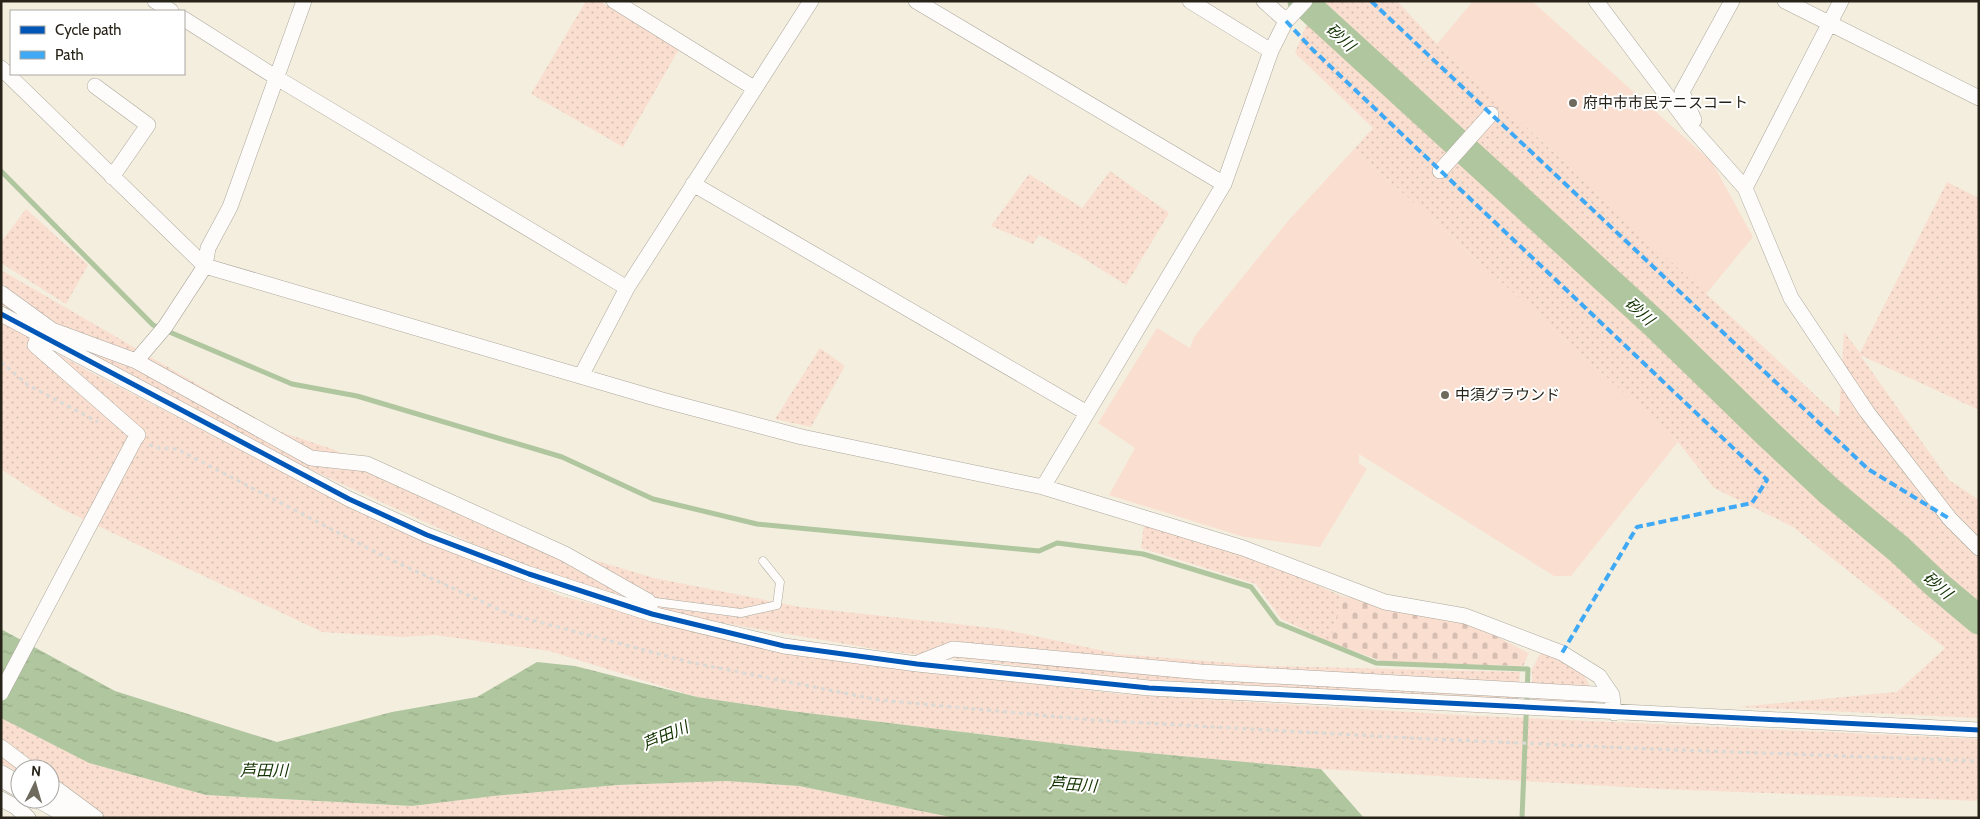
<svg xmlns="http://www.w3.org/2000/svg" width="1980" height="819" font-family="Cabin,'Noto Sans JP',sans-serif">
	<style>
		.green { fill: url(#green-dots) }
		.cemetery { fill: url(#cemetery-stones) }
		.pitch { fill: #fadfd0 }
		.water { fill: url(#water-ripples) }
		.lines { fill: none; stroke-linecap: round; stroke-linejoin: round }
		.stream { stroke: #b0c69f; stroke-width: 5 }
		.river { stroke: #b0c69f; stroke-width: 29 }
		.lane-casing { stroke: #aba79c; stroke-width: 9 }
		.street-casing { stroke: #aba79c; stroke-width: 16 }
		.secondary-casing { stroke: #aba79c; stroke-width: 22 }
		.path { stroke: #dbdad6; stroke-width: 3; stroke-dasharray: 4 4; stroke-linecap: butt }
		.lane { stroke: #fdfcfa; stroke-width: 8 }
		.street { stroke: #fdfcfa; stroke-width: 15 }
		.secondary { stroke: #fdfcfa; stroke-width: 21 }
		.street-bridge-casing { stroke: #aba79c; stroke-width: 16; stroke-linecap: butt }
		.street-bridge { stroke: #fdfcfa; stroke-width: 15 }
		.quiet { stroke: #3fa9f5; stroke-width: 4; stroke-dasharray: 8 4; stroke-linecap: butt }
		.cycleway-casing { stroke: #fff; stroke-width: 8 }
		.cycleway { stroke: #0057b8; stroke-width: 5 }
		.poi-dot { fill: #6f6a5e; stroke: #fff; stroke-width: 2 }
		.labels { text-anchor: middle; stroke-width: 4; stroke-linejoin: round; paint-order: stroke }
		.poi-label { font-size: 15px; fill: #272319; stroke: #fff; text-anchor: start }
		.water-label { font-size: 16px; font-style: italic; fill: #123300; stroke: #fff }
	</style>
	<defs>
		<pattern id="green-dots" width="8" height="8" patternUnits="userSpaceOnUse" patternTransform="scale(1.25)"><rect width="8" height="8" fill="#fadfd0"/><path d="M2 2h.1M6 6h.1" fill="none" stroke="#d6bfb2" stroke-width="1.8" stroke-linecap="round"/></pattern>
		<pattern id="cemetery-stones" width="16" height="16" patternUnits="userSpaceOnUse" patternTransform="scale(1.25)"><rect width="16" height="16" fill="#fadfd0"/><path d="M2 7V4a2 2 0 0 1 4 0v3zM10 15v-3a2 2 0 0 1 4 0v3z" fill="#d6bfb2"/></pattern>
		<pattern id="water-ripples" width="26" height="14" patternUnits="userSpaceOnUse" patternTransform="scale(1.25)"><rect width="26" height="14" fill="#b0c69f"/><path d="M2 4q2-2 4 0t4 0M15 11q2-2 4 0t4 0" fill="none" stroke="#97aa88"/></pattern>
	</defs>
	<rect width="100%" height="100%" fill="#f4eedf"/>
	<!-- green -->
	<path class="green" d="M586 1H599L679 49 623 147 531 94Z
		M1328 1H1397L1437 44 1839 417 1844 332 1860 353 1947 182 1979 198V410L1860 355 1949 480 1979 500V718L1737 707 1897 692 1945 648 1793 527 1714 488 1678 442 1354 149 1373 128 1295 53 1306 26Z
		M1110 171 1169 213 1126 285 1078 255 1039 235 1033 244 991 226 1029 174 1082 208Z
		M26 209 88 265 66 304 1 263V242Z
		M1 270 278 431 335 450 523 539 654 578 800 607 1002 629 1118 654 1269 666 1520 672 1518 700 1143 680 887 651 687 617 515 563 298 464 56 337 1 305Z
		M1 322 94 374 334 498 561 596 777 650 867 665 1121 694 1459 715 1979 739V801L1659 789 1321 769 1095 748 791 711 697 697 549 651 435 635 403 637 322 632 60 508 1 469Z
		M820 348 845 366 811 427 775 419Z
		M1144 524 1255 558 1342 596 1330 642 1281 619 1256 584 1141 548Z
		M1542 651 1583 673 1598 702 1591 706 1533 702 1532 669Z
		M1 718 89 763 206 795 412 806 494 796 618 785 726 781 799 786 955 818H99L50 790V769H20V773L1 763Z"/>
	<!-- cemetery -->
	<path class="cemetery" d="M1342 596 1468 622 1529 653 1523 666 1384 662 1330 642Z"/>
	<!-- pitch -->
	<path class="pitch" d="M1473 1H1532L1712 162 1753 237 1706 294 1437 44Z
		M1354 149 1678 442 1571 576H1554L1359 454V463L1367 469 1320 547 1244 537 1109 495 1135 448 1098 423 1157 328 1190 348 1194 337 1288 221Z"/>
	<!-- water -->
	<path class="water" d="M1 629 115 691 277 742 392 712 477 697 537 662 575 666 697 697 791 711 1095 748 1321 769 1364 818H955L799 786 726 781 618 785 494 796 412 806 206 795 89 763 1 718Z"/>
	<g class="lines">
		<!-- stream -->
		<path class="stream" d="M1 171 153 325 292 384 357 396 562 457 653 499 757 524 1039 551 1057 543 1143 554 1251 587 1278 623 1376 663 1528 669 1522 818"/>
		<!-- river -->
		<path class="river" d="M1302 1 1656 325 1764 430 1829 491 1900 550 1936 584 1979 620"/>
		<!-- lane casing -->
		<g class="lane-casing">
			<path id="lane" d="M648 601 741 613 777 605 780 582 763 561"/>
		</g>
		<!-- street casing -->
		<g class="street-casing">
			<path id="street" d="M155 1 171 11
				M614 1 754 88
				M916 1 1224 184
				M1190 1 1271 51
				M1264 1 1286 21
				M1596 1 1690 126 1745 188 1791 298 1867 412 1950 519 1979 548
				M1785 1 1979 98
				M184 19 277 78 627 288
				M1 68 205 266 208 248 230 207 304 1
				M95 86 148 125 112 177
				M1691 124 1694 120 1682 92 1732 1
				M1440 171 1491 114
				M693 184 1087 413
				M1745 188 1841 1
				M1 293 52 330
				M1 314 349 499 427 535 529 574 652 614 784 646 917 664 1149 688 1979 730
				M136 361 165 327 205 266 662 400 802 437 1043 487 1243 548 1385 602 1465 616 1562 653 1599 676 1612 695 1614 713
				M581 376 627 288 811 1
				M135 439 138 435 35 345 39 336 52 330 136 361 311 458 367 464 565 554 648 601 652 614
				M1043 487 1224 184 1271 51 1286 21 1305 1
				M920 662 953 649 1201 672 1612 695
				M1 747 30 769
				M50 784 96 818
				M1 799 16 807 28 818"/>
		</g>
		<!-- secondary casing -->
		<g class="secondary-casing">
			<path id="secondary" d="M1 776 20 787
				M42 799 76 818"/>
		</g>
		<!-- path -->
		<path class="path" d="M1 362 28 385 98 422
			M149 445 159 448 177 449 385 557 509 614 689 662 879 700 1093 720 1409 738 1652 749 1979 761"/>
		<!-- lane -->
		<use href="#lane" class="lane"/>
		<!-- street -->
		<use href="#street" class="street"/>
		<!-- secondary -->
		<use href="#secondary" class="secondary"/>
		<!-- street-bridge casing -->
		<g class="street-bridge-casing">
			<path id="street-bridge" d="M1 693 135 439"/>
		</g>
		<!-- street-bridge -->
		<use href="#street-bridge" class="street-bridge"/>
		<!-- quiet -->
		<path class="quiet" d="M1371 1 1868 469 1950 519
			M1286 21 1312 49 1767 480 1752 503 1637 527 1562 653"/>
		<!-- cycleway casing -->
		<g class="cycleway-casing">
			<path id="cycleway" d="M1 314 349 499 427 535 529 574 652 614 784 646 917 664 1149 688 1979 730"/>
		</g>
		<!-- cycleway -->
		<use href="#cycleway" class="cycleway"/>
	</g>
	<!-- markers -->
	<g class="poi-dot">
		<circle cx="1573" cy="103" r="5"/>
		<circle cx="1445" cy="395" r="5"/>
	</g>
	<g class="labels">
		<!-- poi labels -->
		<g class="poi-label">
			<text x="1583" y="108">府中市市民テニスコート</text>
			<text x="1455" y="400">中須グラウンド</text>
		</g>
		<!-- water labels -->
		<g class="water-label">
			<text transform="translate(1341 37) rotate(42)" y="6">砂川</text>
			<text transform="translate(1640 311) rotate(42)" y="6">砂川</text>
			<text transform="translate(1938 585) rotate(41)" y="6">砂川</text>
			<text transform="translate(665 735) rotate(-23)" y="6">芦田川</text>
			<text x="264" y="776">芦田川</text>
			<text transform="translate(1073 784) rotate(4)" y="6">芦田川</text>
		</g>
	</g>
	<!-- border -->
	<rect width="1980" height="819" fill="none" stroke="#272319" stroke-width="5"/>
	<!-- legend -->
	<rect x="10" y="10" width="175" height="65" fill="#ffffff" stroke="#a9a7a3"/>
	<rect x="20" y="26" width="25" height="8" fill="#0057b8" stroke="#a9a7a3"/>
	<text x="55" y="35" font-size="15" fill="#272319">Cycle path</text>
	<rect x="20" y="51" width="25" height="8" fill="#3fa9f5" stroke="#a9a7a3"/>
	<text x="55" y="60" font-size="15" fill="#272319">Path</text>
	<!-- north arrow -->
	<g transform="translate(35 784) rotate(5)"><circle r="24" fill="#ffffff" stroke="#a9a7a3"/>
	<path d="M0-4L9 19L0 12L-9 19Z" fill="#6f6a5e"/>
	<text y="-8" font-size="14" font-weight="bold" text-anchor="middle" fill="#272319">N</text>
	</g>
</svg>
